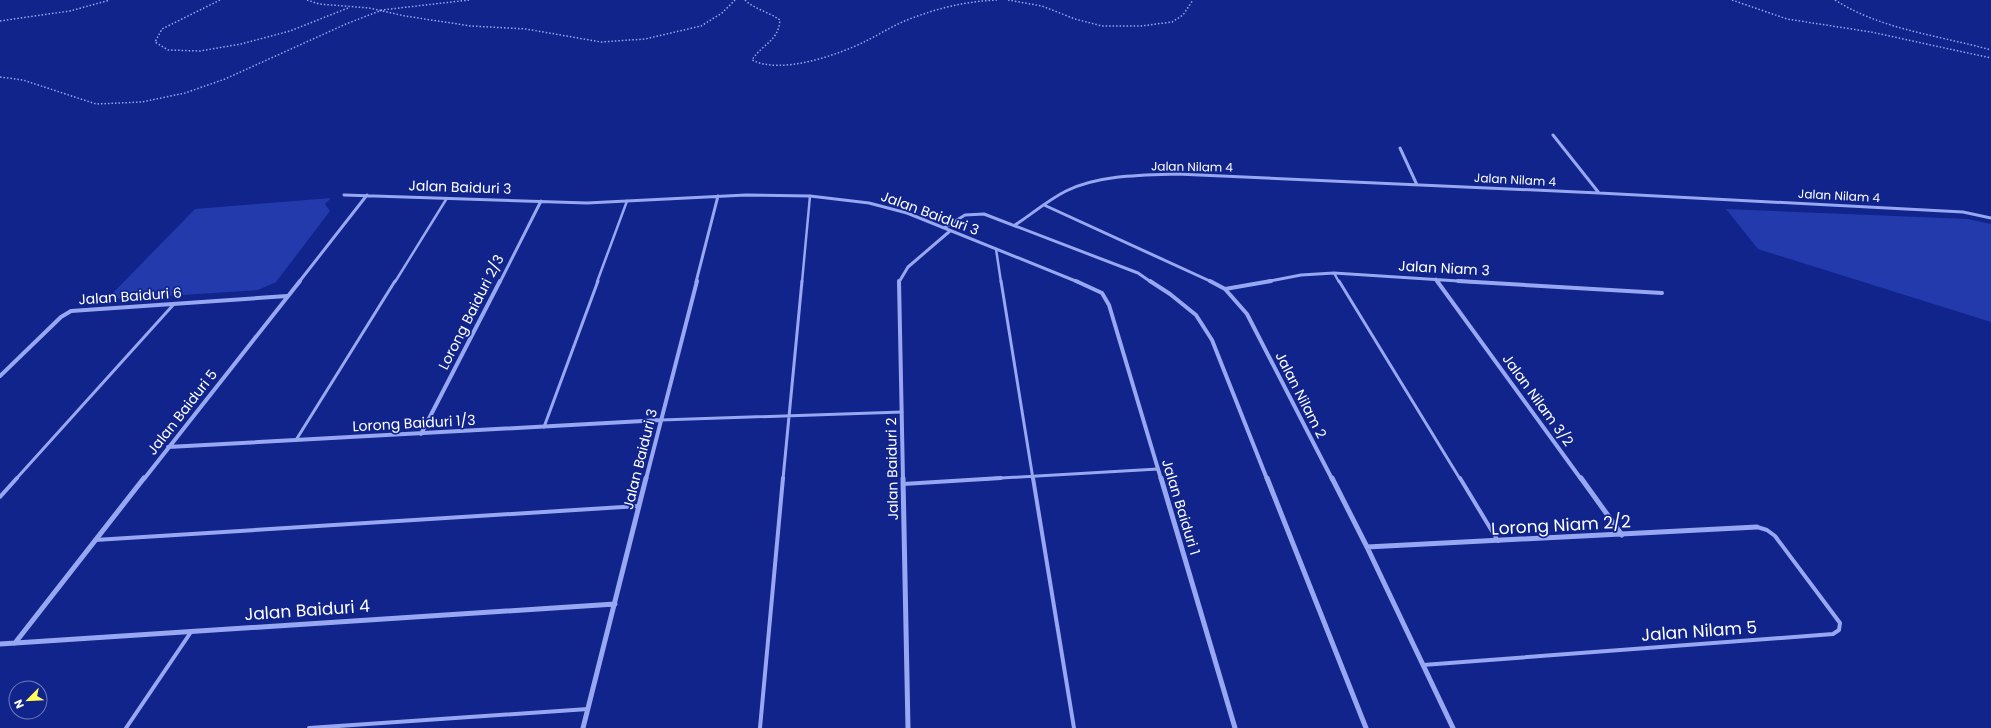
<svg xmlns="http://www.w3.org/2000/svg" width="1991" height="728" font-family="Poppins,sans-serif">
	<style>
		.green { fill: #223aab }
		.lines { fill: none; stroke-linecap: round; stroke-linejoin: round }
		.path { stroke: #97a7f2; stroke-width: 1.5; stroke-dasharray: 1.5 2; stroke-linecap: butt }
		.service-far2 { stroke: #97a7f2; stroke-width: 2.5 }
		.service-far1 { stroke: #97a7f2; stroke-width: 3 }
		.service { stroke: #97a7f2; stroke-width: 4 }
		.minor-far2 { stroke: #97a7f2; stroke-width: 3 }
		.minor-far1 { stroke: #97a7f2; stroke-width: 4 }
		.minor { stroke: #97a7f2; stroke-width: 5 }
		.labels { text-anchor: middle; stroke-width: 3.5; stroke-linejoin: round; paint-order: stroke }
		.far-street-label { font-size: 12px; fill: #fff; stroke: #10248b }
		.street-label { font-size: 14px; fill: #fff; stroke: #10248b }
		.near-street-label { font-size: 17px; fill: #fff; stroke: #10248b }
	</style>
	<rect width="100%" height="100%" fill="#10248b"/>
	<!-- green -->
	<path class="green" d="M331 198 325 204 330 211 276 282 258 290 120 299 109 297 195 209Z
		M1726 209 1968 219 1991 224V322L1758 249Z"/>
	<g class="lines">
		<!-- path -->
		<path class="path" d="M220 0 162 29 155 42 168 50 200 51 241 44 290 31 348 8
			M307 0 319 4 369 8 405 16 471 26 526 29 601 42 645 39 701 26 722 13 735 0
			M745 0C754 9 769 12 780 20 778 42 763 43 752 60 781 75 838 55 866 41 882 33 897 23 915 17 942 7 969 1 998 0
			M1008 0 1042 6 1075 19 1102 26H1141L1172 22 1183 15 1193 0
			M1732 0 1787 19 1871 32 1991 58
			M1835 0C1882 30 1938 35 1991 50
			M0 21 70 11 110 0
			M0 77 23 80 96 104 142 102 185 93 225 79 346 24 382 10 469 0"/>
		<!-- service-far2 -->
		<path class="service-far2" d="M996 249 1001 282
			M1334 273 1339 282
			M395 282 447 198
			M597 282 627 201
			M802 282 810 196"/>
		<!-- service-far1 -->
		<path class="service-far1" d="M1001 281 1033 479
			M1339 281 1460 479
			M661 420 902 412
			M544 427 598 281
			M296 440 395 281
			M16 479 174 304
			M783 479 802 281
			M984 479 1158 469"/>
		<!-- service -->
		<path class="service" d="M1033 478 1074 728
			M1460 478 1498 541
			M903 484 1001 478
			M0 497 17 478
			M95 540 639 506
			M1423 665 1833 634 1839 630 1840 623 1775 536 1767 530 1757 527
			M126 728 191 632
			M309 728 588 709
			M760 728 783 478"/>
		<!-- minor-far2 -->
		<path class="minor-far2" d="M1553 135 1599 193
			M1400 148 1417 185
			M344 195 587 203 746 195 810 196 869 203 907 213 1078 282
			M1044 205 1212 282
			M1015 225C1032 214 1048 200 1066 191 1099 175 1141 175 1177 174L1599 193 1963 212 1991 218
			M944 228 965 215 984 214 1138 273 1151 282
			M1436 279 1438 282
			M299 282 367 195
			M500 282 541 201
			M696 282 718 196
			M899 282 908 267 950 231
			M1265 282 1301 275 1334 273 1474 282"/>
		<!-- minor-far1 -->
		<path class="minor-far1" d="M899 281 903 479
			M1076 281 1102 293 1109 305 1161 479
			M1150 281 1170 294 1196 315 1212 340 1267 479
			M1210 281 1225 289 1247 314 1332 479
			M1437 281 1581 479
			M1458 281 1662 293
			M1225 289 1271 281
			M0 376 61 317 71 311 287 296
			M421 434 500 281
			M168 447 661 420
			M144 479 300 281
			M646 479 697 281"/>
		<!-- minor -->
		<path class="minor" d="M903 478 908 728
			M1161 478 1235 728
			M1267 478 1366 728
			M1332 478 1367 547 1453 728
			M1581 478 1622 535
			M1367 547 1757 527
			M15 643 144 478
			M0 644 615 604
			M583 728 646 478"/>
	</g>
	<g class="labels">
		<!-- far-street labels -->
		<g class="far-street-label">
			<text transform="translate(1192 167) rotate(1)" y="4">Jalan Nilam 4</text>
			<text transform="translate(1515 180) rotate(3)" y="4">Jalan Nilam 4</text>
			<text transform="translate(1839 196) rotate(3)" y="4">Jalan Nilam 4</text>
		</g>
		<!-- street labels -->
		<g class="street-label">
			<text transform="translate(460 187) rotate(2)" y="5">Jalan Baiduri 3</text>
			<text transform="translate(930 213) rotate(20)" y="5">Jalan Baiduri 3</text>
			<text transform="translate(1444 268) rotate(3)" y="5">Jalan Niam 3</text>
			<text transform="translate(130 296) rotate(-4)" y="5">Jalan Baiduri 6</text>
			<text transform="translate(471 312) rotate(-63)" y="5">Lorong Baiduri 2/3</text>
			<text transform="translate(1301 395) rotate(63)" y="5">Jalan Nilam 2</text>
			<text transform="translate(1538 400) rotate(54)" y="5">Jalan Nilam 3/2</text>
			<text transform="translate(182 412) rotate(-52)" y="5">Jalan Baiduri 5</text>
			<text transform="translate(414 423) rotate(-3)" y="5">Lorong Baiduri 1/3</text>
			<text transform="translate(640 459) rotate(-76)" y="5">Jalan Baiduri 3</text>
			<text transform="translate(892 469) rotate(-91)" y="5">Jalan Baiduri 2</text>
			<text transform="translate(1181 507) rotate(73)" y="5">Jalan Baiduri 1</text>
		</g>
		<!-- near-street labels -->
		<g class="near-street-label">
			<text transform="translate(1561 525) rotate(-3)" y="6">Lorong Niam 2/2</text>
			<text transform="translate(307 610) rotate(-4)" y="6">Jalan Baiduri 4</text>
			<text transform="translate(1699 631) rotate(-4)" y="6">Jalan Nilam 5</text>
		</g>
	</g>
	<!-- north arrow -->
	<g transform="translate(28 700) rotate(246)"><circle r="19" fill="#10248b" stroke="#707cb9"/>
	<path d="M0-3L7 15L0 10L-7 15Z" fill="#fffd58"/>
	<text y="-6" font-size="11" font-weight="bold" text-anchor="middle" fill="#ffffff">N</text>
	</g>
</svg>
